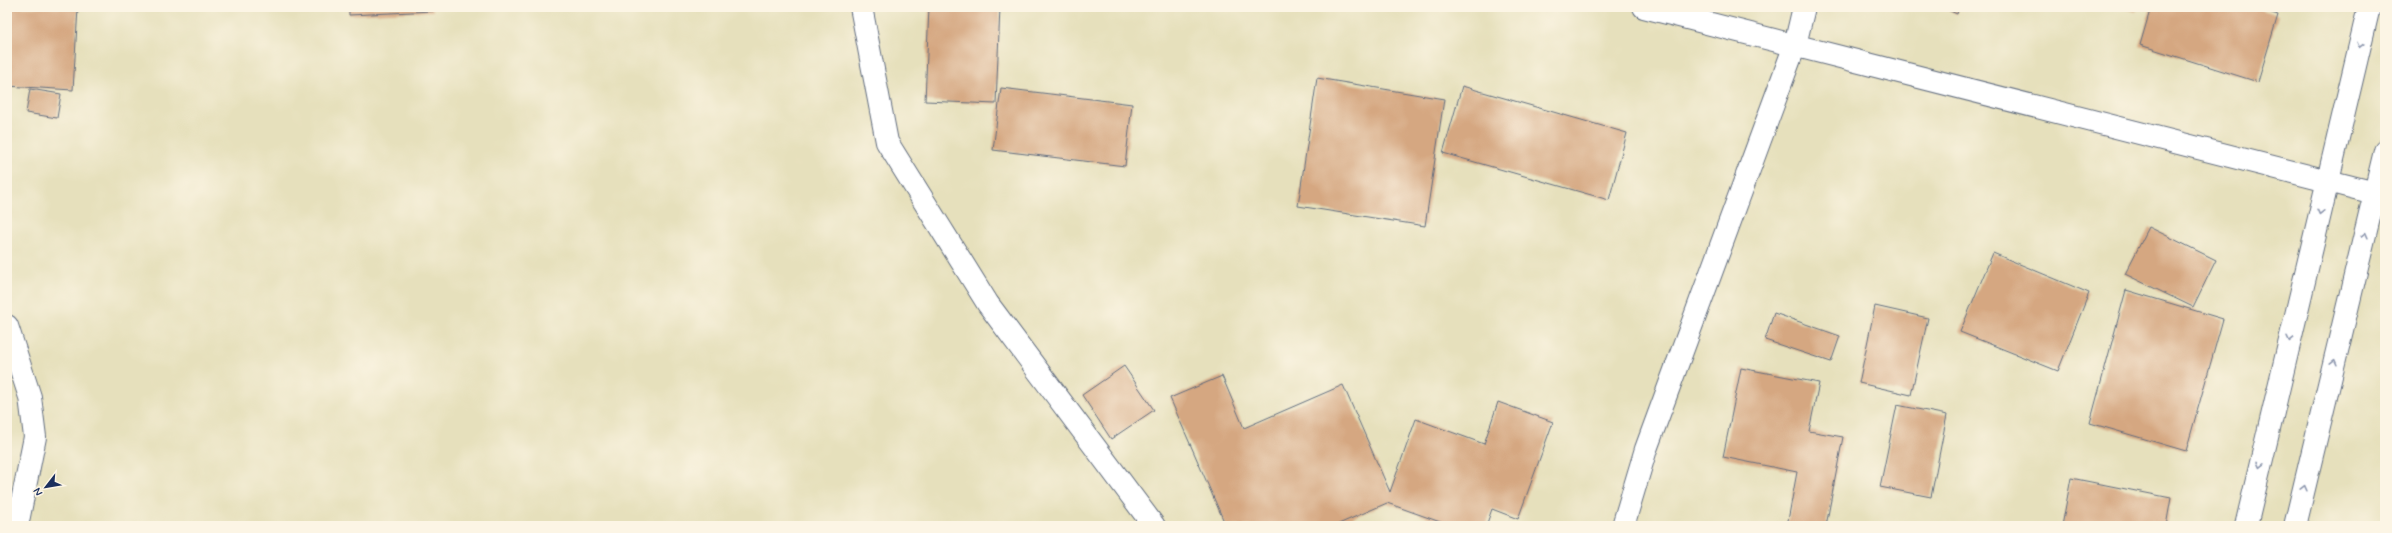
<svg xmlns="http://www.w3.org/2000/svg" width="2392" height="533" font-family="Mynerve,sans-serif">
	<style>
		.building { fill: #d5a781 }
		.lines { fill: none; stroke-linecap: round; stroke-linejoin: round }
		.street-casing { stroke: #626d7f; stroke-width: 24 }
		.secondary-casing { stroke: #626d7f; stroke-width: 24 }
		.street { stroke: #fff; stroke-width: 22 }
		.secondary { stroke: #fff; stroke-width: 22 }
		.oneway { stroke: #8d97ae }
	</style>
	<rect width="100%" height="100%" fill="#fcf5e5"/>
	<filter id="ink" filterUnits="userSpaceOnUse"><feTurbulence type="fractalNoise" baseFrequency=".025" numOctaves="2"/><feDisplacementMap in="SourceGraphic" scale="8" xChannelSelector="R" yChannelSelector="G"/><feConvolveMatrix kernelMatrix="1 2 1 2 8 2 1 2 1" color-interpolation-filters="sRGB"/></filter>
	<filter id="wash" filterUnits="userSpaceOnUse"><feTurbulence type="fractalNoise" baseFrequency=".012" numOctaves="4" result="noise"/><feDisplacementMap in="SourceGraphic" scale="16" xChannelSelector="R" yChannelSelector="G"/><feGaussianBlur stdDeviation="0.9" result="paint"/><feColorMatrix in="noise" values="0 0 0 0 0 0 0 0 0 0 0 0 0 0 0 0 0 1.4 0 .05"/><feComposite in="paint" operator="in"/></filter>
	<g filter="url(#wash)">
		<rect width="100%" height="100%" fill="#e6e0bc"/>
		<g id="blocks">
			<!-- building -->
			<path class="building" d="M7 7 78 8 73 90 7 86Z
				M349 7H432L433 11 349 15Z
				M929 7H1000L996 104 925 101Z
				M1941 7H1959L1957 14Z
				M2119 7H2138L2137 12Z
				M2151 7H2252L2278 15 2258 82 2140 45Z
				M1317 78 1444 99 1425 226 1298 206Z
				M1462 86 1627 133 1609 200 1443 153Z
				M1001 88 1132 104 1125 166 993 150Z
				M30 89 61 94 57 118 26 113Z
				M2149 227 2216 260 2193 307 2125 274Z
				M1993 253 2089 293 2058 371 1960 332Z
				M2126 290 2223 319 2186 451 2090 423Z
				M1875 306 1928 318 1911 395 1859 383Z
				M1774 313 1840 336 1831 362 1765 340Z
				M1124 366 1154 410 1111 439 1082 395Z
				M1741 368 1819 383 1809 431 1843 437 1826 526H1787L1797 472 1723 457Z
				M1222 376 1244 428 1343 385 1390 492 1416 419 1484 444 1498 402 1553 422 1518 519 1492 509 1486 526H1441L1443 523 1387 503 1334 526H1226L1170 398Z
				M1897 405 1947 415 1931 497 1880 487Z
				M2071 478 2171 498 2166 526H2062Z"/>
		</g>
	</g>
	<g filter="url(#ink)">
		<use href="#blocks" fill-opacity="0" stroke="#626d7f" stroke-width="1"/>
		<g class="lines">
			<!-- street casing -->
			<g class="street-casing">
				<path id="street" d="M861 7 887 142 988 304 1154 526
					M1644 7 2375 193
					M7 326 30 397 35 437 17 526
					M1623 526 1646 449 1795 45 1804 7"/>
			</g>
			<!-- secondary casing -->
			<g class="secondary-casing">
				<path id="secondary" d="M2246 526 2369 7
					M2295 526 2385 151"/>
			</g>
			<!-- street -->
			<use href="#street" class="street"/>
			<!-- secondary -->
			<use href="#secondary" class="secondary"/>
		</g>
		<!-- one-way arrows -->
		<defs><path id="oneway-chevron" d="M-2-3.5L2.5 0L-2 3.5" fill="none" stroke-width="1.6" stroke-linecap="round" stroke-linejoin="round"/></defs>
		<g class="oneway">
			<use href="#oneway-chevron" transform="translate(2360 45) rotate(104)"/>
			<use href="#oneway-chevron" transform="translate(2320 212) rotate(103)"/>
			<use href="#oneway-chevron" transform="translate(2365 235) rotate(-76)"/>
			<use href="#oneway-chevron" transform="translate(2290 339) rotate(103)"/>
			<use href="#oneway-chevron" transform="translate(2334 362) rotate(-76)"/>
			<use href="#oneway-chevron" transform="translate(2260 465) rotate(103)"/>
			<use href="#oneway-chevron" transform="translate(2304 488) rotate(-76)"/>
		</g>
	</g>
	<!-- margin -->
	<rect width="2392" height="533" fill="none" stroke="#fcf5e5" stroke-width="24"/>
	<!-- north arrow -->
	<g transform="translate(46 487) rotate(239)" stroke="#fcf5e5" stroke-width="3" paint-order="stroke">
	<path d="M0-3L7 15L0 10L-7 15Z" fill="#1b2f5e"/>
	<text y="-6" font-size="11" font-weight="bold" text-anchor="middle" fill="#1b2f5e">N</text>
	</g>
</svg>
